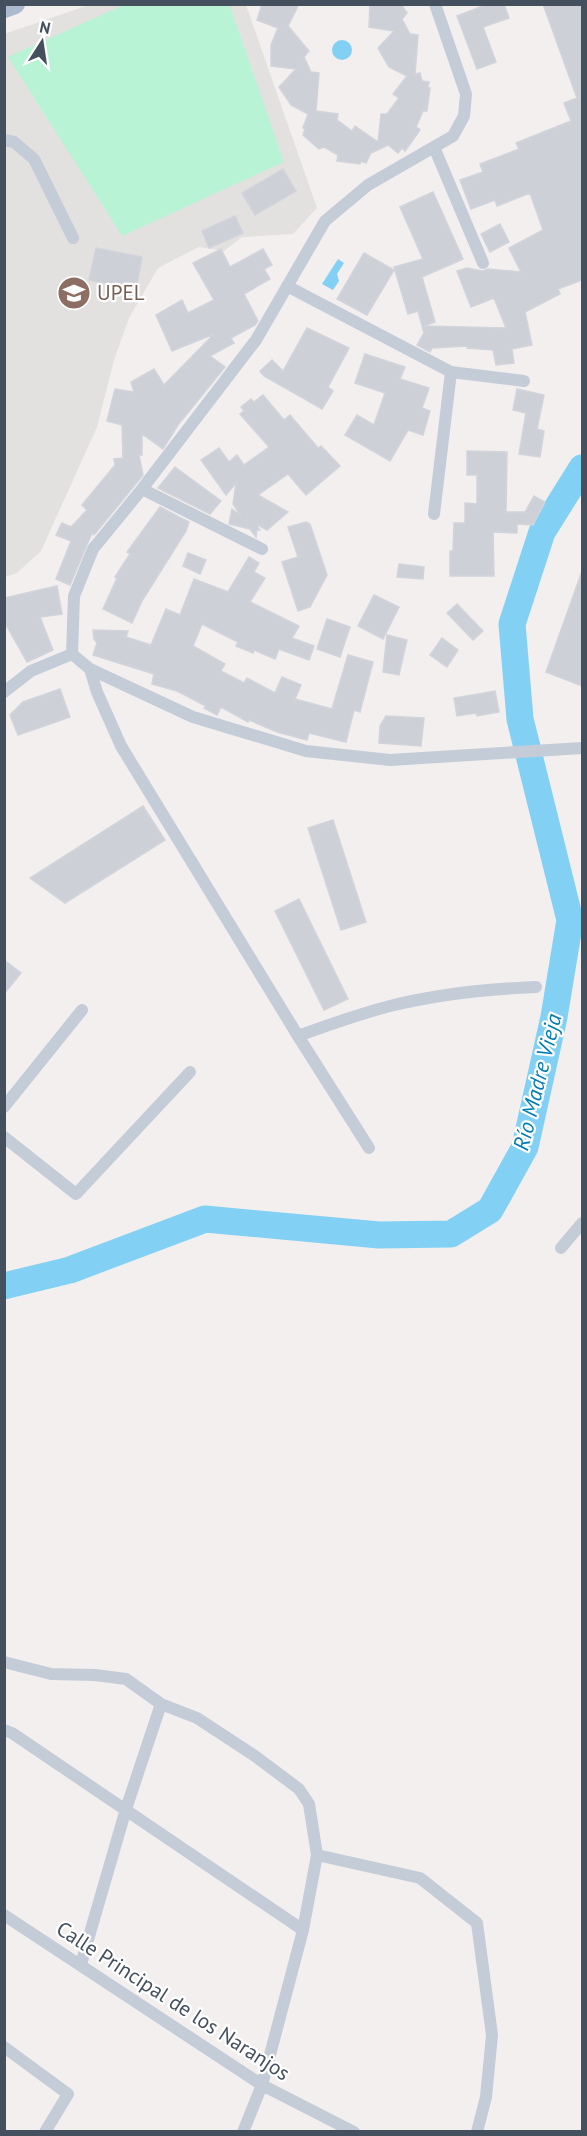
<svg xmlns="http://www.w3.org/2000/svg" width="587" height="2136" font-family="'PT Sans',sans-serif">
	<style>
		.education { fill: #e3e0e0 }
		.green { fill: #b9f3d5 }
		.water { fill: #82d1f4 }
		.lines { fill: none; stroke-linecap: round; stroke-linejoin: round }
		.river { stroke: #82d1f4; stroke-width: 27 }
		.building { fill: #cdd0d7; stroke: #d2d4db; stroke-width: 1.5 }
		.street { stroke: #c4ccd8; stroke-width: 12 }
		.primary { stroke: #acbad0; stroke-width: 20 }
		.labels { text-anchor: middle; stroke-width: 4.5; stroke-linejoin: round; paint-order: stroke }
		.education-label { font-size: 21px; fill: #785e54; stroke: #fff; text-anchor: start }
		.street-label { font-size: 21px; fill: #45505e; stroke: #fff }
		.water-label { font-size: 22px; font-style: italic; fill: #007db6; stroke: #fff }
	</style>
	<rect width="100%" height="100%" fill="#f2efee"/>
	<!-- education -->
	<path class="education" d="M89 5H246L317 208 293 234 242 237 224 251 199 247 158 268 129 318 114 360 97 427 41 551 17 573 5 577 4 34Z"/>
	<!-- green -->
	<path class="green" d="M126 4 230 6 284 162 122 236 8 57Z"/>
	<!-- water -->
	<path class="water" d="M332 50a10 10 0 1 1 20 0a10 10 0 1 1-20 0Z
		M338 259 344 263 337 274 339 281 333 290 322 284Z"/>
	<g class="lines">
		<!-- river -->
		<path class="river" d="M4 1286 70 1270 205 1219 379 1235 451 1234 490 1210 525 1147 554 1017 570 920 520 719 512 624 542 532 582 468"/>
	</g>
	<!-- building -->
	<path class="building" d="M262 4H299L288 26 309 51 304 57 311 72 319 73 316 111 338 114 337 120 352 131 355 126 378 142 381 114H387L399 98 393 94 407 76 389 67 378 48 394 31 369 27 370 4H401L407 13 402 19 410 34 418 35 415 74 420 73 422 81 429 82 428 88H430L427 111H423L416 127 420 130 405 151 402 148 398 153 388 145 371 153 366 163 361 161 360 164 337 161 338 155 324 147 319 149 303 135 305 129 303 128 308 114 291 105 279 87 296 69 271 66V45L278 28 257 20Z
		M488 4H504L509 18 483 27 496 62 477 69 457 16Z
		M543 4H582V280L558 289 560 294 525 312 532 345 512 349 514 363 496 365 493 350 467 348V346L432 348 430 352 417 345 424 333 418 311 408 314 394 267 423 259 400 207 433 192 463 259 422 277 435 322 424 326 506 328 494 298 471 307 457 271 467 268 483 271 488 269 521 272 509 248 543 230 530 193 497 206 495 200 471 209 460 180 483 172 480 164 519 149 516 143 571 121 564 103 577 98Z
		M283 169 296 191 255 215 242 193Z
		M235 216 243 233 209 248 202 231Z
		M500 224 509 242 490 252 481 234Z
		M96 248 142 257 136 290 89 280Z
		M221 249 230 267 263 249 272 265 264 269 270 279 244 294 258 321 255 325 231 338 234 343 210 356 225 367 178 425 163 449 142 434V455H139L143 475 94 535 92 533 70 585 56 579 71 541 56 535 62 523 71 527 87 510 82 505 115 465 114 459 123 458 122 425 107 421 115 389 134 392 131 382 154 369 164 385 214 334 172 351 156 315 182 300 188 313 214 300 193 263Z
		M364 253 394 270 367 315 337 299Z
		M307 328 349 348 328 387 333 391 322 409 264 376 260 371 272 360 283 371Z
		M365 354 405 367 400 379 429 388 422 408 430 411 423 435 408 430 390 461 345 435 357 415 374 425 385 393 355 383Z
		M517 389 544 395 537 429 544 431 540 457 519 454 526 413 513 410Z
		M263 395 284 420 290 415 318 448 321 446 340 466 306 495 288 474 258 495 288 512 267 530 258 525V528L260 530H257L256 537 250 529 229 524 232 509 241 516 233 504 236 483 226 495 201 460 219 448 229 462 237 455 244 465 269 447 240 414 244 411 241 407 251 399 254 402Z
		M467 451 507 452 506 512H525L534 496 545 502 533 525 517 524V533L493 532 494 576H450V551H453L454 523H465V503L477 504V475H467Z
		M175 467 221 501 210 514 158 488Z
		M160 507 189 522 186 531 142 601 132 623 103 609 117 578 115 577 130 554 127 552Z
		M306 522 310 524 327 575 310 607 298 611 282 562 298 557 288 527Z
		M188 553 206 560 200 574 183 566Z
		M249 557 259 563 254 572 265 578 250 602 299 626 292 638 314 646 309 660 279 649 275 659 254 650 253 653 236 646 238 642 202 624 193 646 225 664 221 671 244 683 247 678 275 693 282 677 301 685 295 699 332 709 348 655 373 662 360 712 354 710 346 742 309 733 307 740 277 732 249 720 248 722 221 707 217 715 204 708 206 706 177 691 152 684 154 674 93 655 97 643 94 639 93 630 128 631 126 637 151 645 166 609 180 615 194 579 228 592Z
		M399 564 424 567 423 579 397 577Z
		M581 574H582V686L546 672Z
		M57 586 62 614 40 617 53 650 27 662 4 621V598Z
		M374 595 399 607 383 639 358 626Z
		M457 604 483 631 473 640 447 613Z
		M327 619 350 627 340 657 317 649Z
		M387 635 407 640 399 675 383 672Z
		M442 638 458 650 447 667 430 655Z
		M60 689 70 717 18 735 10 715 23 702Z
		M495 691 499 712 477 716 476 713 457 716 454 698Z
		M386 716 424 718 421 746 379 743 380 726Z
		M143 806 165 840 65 903 30 878Z
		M333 820 366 922 341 930 308 828Z
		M299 899 348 999 324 1010 275 911Z
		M4 960 21 973 4 994Z"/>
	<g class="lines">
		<!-- street -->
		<path class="street" d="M435 4 466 94 464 116 453 136 368 185 325 221 256 340 142 489 93 549 74 596 72 654 90 669 193 717 306 751 390 760 582 748
			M4 140 14 142 34 159 73 238
			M434 147 483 263
			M287 286 451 372 524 381
			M142 489 262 549
			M434 514 451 372
			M90 669 97 692 121 746 298 1036 369 1148
			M4 692 31 671 72 654
			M298 1036C328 1025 359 1014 390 1006 438 994 486 989 536 987
			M4 1107 82 1010
			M4 1137 76 1194 190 1072
			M561 1248 582 1223
			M4 1662 51 1674 95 1675 126 1679 161 1704 197 1718 255 1756 299 1789 309 1804 317 1855 303 1930 262 2085 243 2132
			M4 1730 12 1733 303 1930
			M317 1855 420 1878 477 1923 492 2035 486 2097 477 2132
			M4 1915 262 2085 354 2132
			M81 1964 126 1809 161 1704
			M4 2047 68 2094 45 2132"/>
		<!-- primary -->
		<path class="primary" d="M4 8 15 4"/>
	</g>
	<!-- icons -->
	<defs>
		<g id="university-disc" transform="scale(1.725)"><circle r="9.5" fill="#8d6e63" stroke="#fff"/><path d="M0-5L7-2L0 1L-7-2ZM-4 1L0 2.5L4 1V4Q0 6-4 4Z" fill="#fff"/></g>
	</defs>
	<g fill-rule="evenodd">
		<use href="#university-disc" x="74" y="293"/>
	</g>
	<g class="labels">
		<!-- education labels -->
		<g class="education-label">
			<text x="97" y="300">UPEL</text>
		</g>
		<!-- street labels -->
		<g class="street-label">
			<text transform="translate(173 2001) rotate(33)" y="7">Calle Principal de los Naranjos</text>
		</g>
		<!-- water labels -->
		<g class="water-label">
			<text transform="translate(537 1082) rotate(-76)" y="8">Río Madre Vieja</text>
		</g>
	</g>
	<!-- border -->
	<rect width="587" height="2136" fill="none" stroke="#45505e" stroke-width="12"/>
	<!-- north arrow -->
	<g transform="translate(42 42) rotate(12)" stroke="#ffffff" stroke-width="4.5" paint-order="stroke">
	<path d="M0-4.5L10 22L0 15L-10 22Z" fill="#45505e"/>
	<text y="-9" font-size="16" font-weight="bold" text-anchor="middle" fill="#45505e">N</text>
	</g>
</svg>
